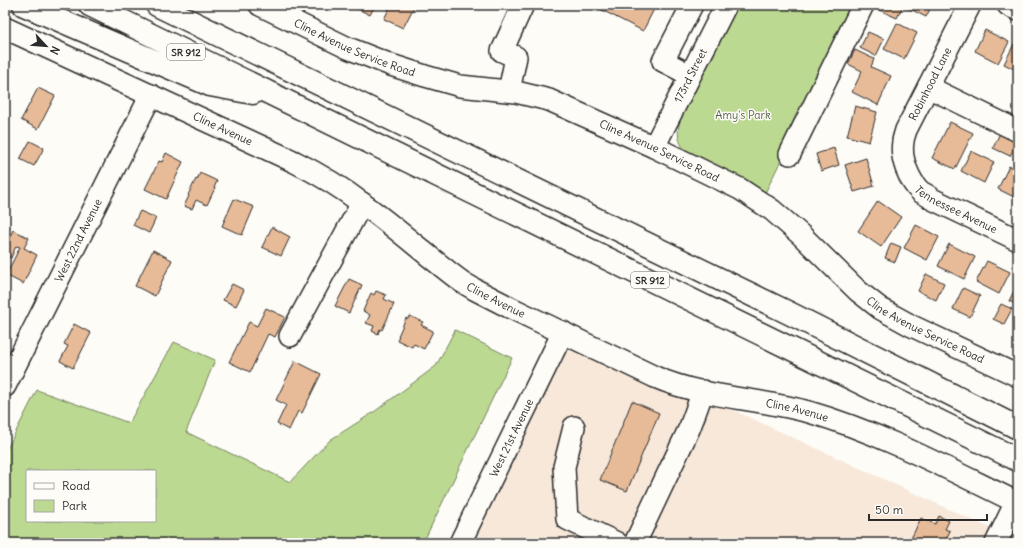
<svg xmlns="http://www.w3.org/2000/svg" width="1023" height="548" font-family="Delius,sans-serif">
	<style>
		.built { fill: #f7e8da }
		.green { fill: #bcd992; stroke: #74825e; fill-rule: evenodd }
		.building { fill: #e8bb98; stroke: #2b2b2b }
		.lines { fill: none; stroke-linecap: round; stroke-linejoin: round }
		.minor-casing { stroke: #2b2b2b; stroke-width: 24 }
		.highway-casing { stroke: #2b2b2b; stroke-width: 25 }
		.minor { stroke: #fdfcf7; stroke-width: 21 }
		.highway { stroke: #fdfcf7; stroke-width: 22 }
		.labels { text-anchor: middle; stroke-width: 3; stroke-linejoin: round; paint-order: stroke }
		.shield { fill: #fdfcf7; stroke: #6a6a68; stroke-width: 1 }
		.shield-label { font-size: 10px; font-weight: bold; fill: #2b2b2b }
		.street-label { font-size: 11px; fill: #2b2b2b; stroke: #fdfcf7 }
		.park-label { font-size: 11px; fill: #565f4a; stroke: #fdfcf7 }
	</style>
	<rect width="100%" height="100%" fill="#fdfcf7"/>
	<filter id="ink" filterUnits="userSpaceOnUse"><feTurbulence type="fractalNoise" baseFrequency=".025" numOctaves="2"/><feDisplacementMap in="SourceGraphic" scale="8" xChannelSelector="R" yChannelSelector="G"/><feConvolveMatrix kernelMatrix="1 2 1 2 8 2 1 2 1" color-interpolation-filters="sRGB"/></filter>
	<g filter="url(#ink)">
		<!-- built -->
		<path class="built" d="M563 332 1018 541V543H461Z"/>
		<!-- green -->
		<path class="green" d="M737 5H857L765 193 745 181 688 153C676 142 677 131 681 116Z
			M455 330 512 358 423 543H5V453L37 390 129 423 174 342 215 360 186 432 290 482 330 440 374 412 436 366ZM27 471H155V521H27Z"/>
		<!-- building -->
		<path class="building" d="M350 5H375L370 15Z
			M391 5H415L403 28 384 19Z
			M594 5H656L643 31 594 6Z
			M881 5H903L897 18 879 10Z
			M904 5H932L926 17 904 6Z
			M897 23 917 33 904 59 884 49Z
			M985 30 1009 42 998 63 975 51Z
			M868 32 884 39 876 56 860 48Z
			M1014 44 1018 46V71L1004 64Z
			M855 50 874 59 871 67 891 76 878 105 852 92 862 71 848 64Z
			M38 88 55 96 38 129 21 120Z
			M855 106 877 112 869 142 847 136Z
			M950 122 973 133 955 169 932 158Z
			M1001 131 1018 140 1010 156 993 148Z
			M30 141 44 148 34 166 20 159Z
			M834 148 839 165 821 171 816 154Z
			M971 151 994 162 984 183 961 171Z
			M166 153 183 162 166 199 145 189 159 161 162 162Z
			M866 158 874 186 854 192 845 165Z
			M1009 166 1018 171V199L998 189Z
			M200 173 217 181 214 188H215L207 205 196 200 192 209 184 206 189 196 188 195 196 179 197 180Z
			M234 199 254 207 242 235 222 226Z
			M878 201 901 217 881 247 858 231Z
			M140 211 156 218 149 233 133 225Z
			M916 225 939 237 927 260 904 248Z
			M272 227 290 237 281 256 262 247Z
			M13 230 29 238 24 248 37 255 23 284 6 275 20 247 16 246 11 258 5 255V247Z
			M891 243 901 247 895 262 885 258Z
			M949 244 975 257 964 279 938 266Z
			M153 250 172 260 155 296 135 286Z
			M987 261 1010 272 999 294 976 282Z
			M926 274 944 283 936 300 918 291Z
			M349 279 362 285 349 313 335 306Z
			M1018 283V305L1009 301Z
			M232 284 244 290 236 306 223 300Z
			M963 288 980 296 970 317 953 309Z
			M376 291 386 295 384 299 394 304 382 330 380 329 378 334 372 331 374 326 366 323 370 315 363 311 371 293 374 295Z
			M1001 304 1012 309 1004 324 993 319Z
			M266 308 285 317 275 337 268 334 250 372 229 362 249 322 257 326Z
			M410 316 423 322 421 325 433 331 424 349 414 344 412 347 397 340 399 336H398L406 318 408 319Z
			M74 324 91 333 73 368 60 361 68 346 64 344Z
			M295 361 321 374 302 413 298 411 289 430 277 424 286 405 276 400Z
			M632 401 659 413 627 491 600 480Z
			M939 516 949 521 945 529 950 531 944 543H909L921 518 935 524Z"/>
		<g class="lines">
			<!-- minor casing -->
			<g class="minor-casing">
				<g id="minor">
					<path id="s1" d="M260 5 348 48 391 65 425 76 460 86 516 92 549 100 654 147 740 189 772 210 801 235 858 291 881 309 912 326 1018 376"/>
					<path id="s2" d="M970 5 906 130C905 134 903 138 903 142 900 158 909 181 921 192 925 194 929 196 932 199L1018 240"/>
					<path d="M1008 5 1018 10"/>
					<path id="s3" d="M5 28 295 162C319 174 342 188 363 204 397 228 428 257 462 282L474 289 509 307 655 377C703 398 759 398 809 412 882 433 950 470 1018 503"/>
					<path d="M690 75 663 61 692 5"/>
					<path d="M928 87 1018 131"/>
					<path d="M509 91 516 57 502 51 523 5"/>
					<path id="s4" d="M654 147 726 5"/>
					<path d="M790 154 863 5"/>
					<path d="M290 336 362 203"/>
					<path id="s5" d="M5 386 151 95"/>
					<path d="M574 427 564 467 567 519 617 543"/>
					<path id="s6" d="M460 543 563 332"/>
					<path d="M635 543 690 427 703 391"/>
					<path d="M996 543 1016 502"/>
				</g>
			</g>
			<!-- highway casing -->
			<g class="highway-casing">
				<path id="highway" d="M24 5 210 85 253 93
					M90 5 1018 460
					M157 5 789 313 1018 428"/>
			</g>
			<!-- minor -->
			<use href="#minor" class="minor"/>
			<!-- highway -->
			<use href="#highway" class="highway"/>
		</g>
	</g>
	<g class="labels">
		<!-- shield labels -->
		<g class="shield">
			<rect x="167" y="44" width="38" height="16" rx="3"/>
			<rect x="631" y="272" width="38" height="16" rx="3"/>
		</g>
		<g class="shield-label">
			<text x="186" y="56">SR 912</text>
			<text x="650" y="284">SR 912</text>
		</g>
		<!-- street labels -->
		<g class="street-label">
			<text dy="4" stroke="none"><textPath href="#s1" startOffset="104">Cline Avenue Service Road</textPath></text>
			<text dy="4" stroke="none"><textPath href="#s4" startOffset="80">173rd Street</textPath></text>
			<text transform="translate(930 84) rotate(-63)" y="4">Robinhood Lane</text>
			<text dy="4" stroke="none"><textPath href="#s3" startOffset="240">Cline Avenue</textPath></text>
			<text dy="4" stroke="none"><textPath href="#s1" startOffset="428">Cline Avenue Service Road</textPath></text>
			<text dy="4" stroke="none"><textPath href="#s2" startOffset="247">Tennessee Avenue</textPath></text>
			<text dy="4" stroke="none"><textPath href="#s5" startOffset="163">West 22nd Avenue</textPath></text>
			<text dy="4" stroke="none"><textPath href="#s3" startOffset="564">Cline Avenue</textPath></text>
			<text dy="4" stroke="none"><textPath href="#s1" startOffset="752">Cline Avenue Service Road</textPath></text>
			<text dy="4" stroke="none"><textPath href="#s3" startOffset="887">Cline Avenue</textPath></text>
			<text dy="4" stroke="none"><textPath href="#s6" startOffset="117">West 21st Avenue</textPath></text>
		</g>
		<!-- park labels -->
		<g class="park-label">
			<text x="743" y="119">Amy's Park</text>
		</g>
	</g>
	<!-- margin -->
	<rect width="1023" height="548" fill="none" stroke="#fdfcf7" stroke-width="20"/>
	<rect x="10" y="10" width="1003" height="528" fill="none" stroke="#2b2b2b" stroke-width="1.5" filter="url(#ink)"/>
	<!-- legend -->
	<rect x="26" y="470" width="130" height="52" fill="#fdfcf7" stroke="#a9a8a5"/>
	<rect x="34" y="483" width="20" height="6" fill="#fdfcf7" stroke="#a9a8a5"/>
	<text x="62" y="490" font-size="12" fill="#2b2b2b">Road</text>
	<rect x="34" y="500" width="20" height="12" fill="#bcd992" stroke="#a9a8a5"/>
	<text x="62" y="510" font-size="12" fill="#2b2b2b">Park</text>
	<!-- north arrow -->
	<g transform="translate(46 46) rotate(116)" stroke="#fdfcf7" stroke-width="3" paint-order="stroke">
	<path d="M0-3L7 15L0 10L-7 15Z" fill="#2b2b2b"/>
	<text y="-6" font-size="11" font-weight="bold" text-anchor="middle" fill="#2b2b2b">N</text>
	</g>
	<!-- scale -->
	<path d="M869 514v6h118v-6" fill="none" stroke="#2b2b2b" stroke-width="2"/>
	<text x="875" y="514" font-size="12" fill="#2b2b2b" stroke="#fdfcf7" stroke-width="3" paint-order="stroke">50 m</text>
</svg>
